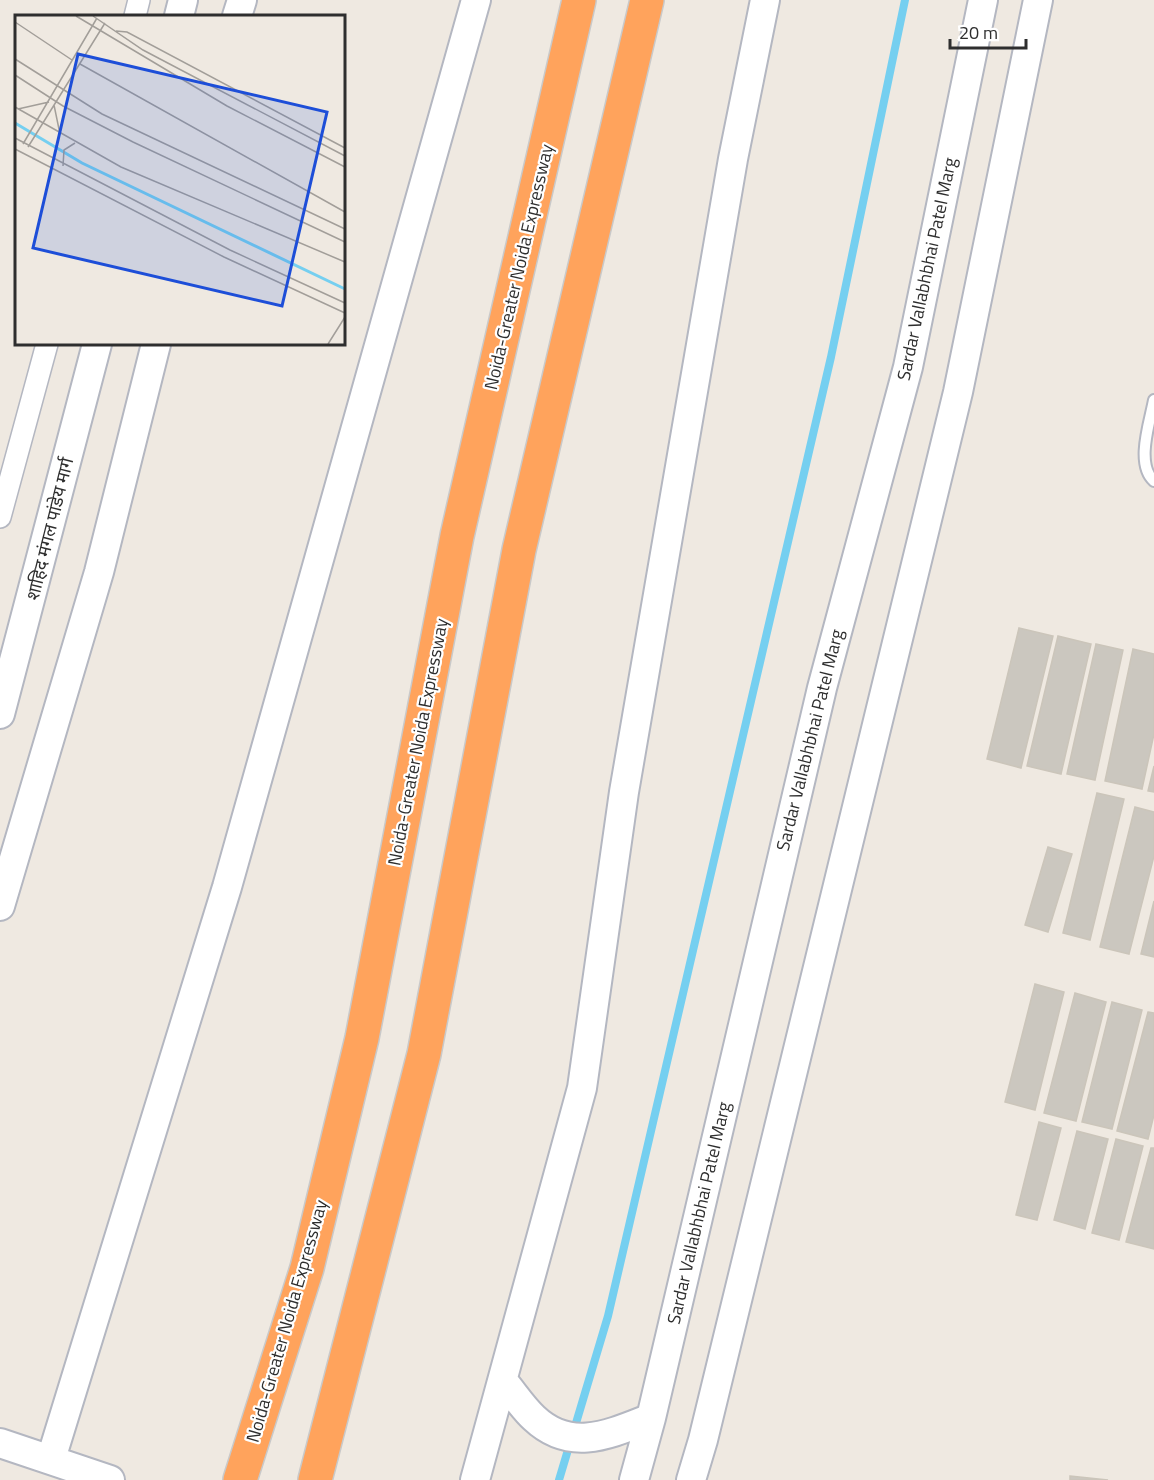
<svg xmlns="http://www.w3.org/2000/svg" width="1154" height="1480" font-family="'Titillium Web','Noto Sans Devanagari',sans-serif">
	<style>
		.lines { fill: none; stroke-linecap: round; stroke-linejoin: round }
		.stream { stroke: #75cff0; stroke-width: 8 }
		.building { fill: #cbc7bf; stroke: #cbc5ba; stroke-width: 1.5 }
		.lane-casing { stroke: #b4b7c1; stroke-width: 14 }
		.street-casing { stroke: #b4b7c1; stroke-width: 24 }
		.secondary-casing { stroke: #b4b7c1; stroke-width: 32 }
		.highway-casing { stroke: #c9c9c9; stroke-width: 36 }
		.lane { stroke: #fff; stroke-width: 10 }
		.street { stroke: #fff; stroke-width: 21 }
		.secondary { stroke: #fff; stroke-width: 28 }
		.highway { stroke: #ffa35c; stroke-width: 33 }
		.labels { text-anchor: middle; stroke-width: 4.5; stroke-linejoin: round; paint-order: stroke }
		.street-label { font-size: 18px; fill: #2e2e2e; stroke: #fff }
		.inset-river { fill: none; stroke: #75cff0; stroke-width: 3 }
		.inset-road { fill: none; stroke: #a29e99; stroke-width: 1.5 }
		.view { fill: #1d4ed8; fill-opacity: 0.15; stroke: #1d4ed8; stroke-width: 3 }
		.inset-edge { fill: none; stroke: #2e2e2e; stroke-width: 3 }
	</style>
	<rect width="100%" height="100%" fill="#efe9e1"/>
	<g class="lines">
		<!-- stream -->
		<path class="stream" d="M559 1480 608 1316 831 357 905 0"/>
	</g>
	<!-- building -->
	<path class="building" d="M1019 628 1053 636 1021 768 987 759Z
		M1058 636 1091 644 1061 774 1027 766Z
		M1096 644 1123 650 1095 780 1067 774Z
		M1133 649 1154 654V734L1142 789 1105 781Z
		M1154 766V792L1148 791Z
		M1097 793 1124 799 1090 940 1063 933Z
		M1135 807 1154 812V856L1129 954 1100 947Z
		M1048 847 1072 854 1048 932 1025 925Z
		M1154 901V957L1141 954Z
		M1035 984 1064 992 1035 1110 1005 1102Z
		M1075 993 1106 1002 1076 1121 1044 1113Z
		M1112 1002 1142 1010 1112 1129 1082 1122Z
		M1148 1012 1154 1013V1115L1148 1139 1117 1131Z
		M1039 1122 1061 1128 1037 1220 1016 1215Z
		M1077 1131 1108 1139 1085 1229 1054 1220Z
		M1116 1139 1143 1146 1119 1240 1092 1233Z
		M1151 1148H1154V1249L1126 1242Z
		M1070 1476 1108 1480H1070Z"/>
	<g class="lines">
		<!-- lane casing -->
		<g class="lane-casing">
			<path id="lane" d="M1154 400C1150 422 1135 464 1154 481"/>
		</g>
		<!-- street casing -->
		<g class="street-casing">
			<path id="street" d="M135 16 139 0
				M0 517 47 344"/>
		</g>
		<!-- secondary casing -->
		<g class="secondary-casing">
			<path id="secondary" d="M179 16 183 0
				M237 16 242 0
				M0 714 97 344
				M0 906 99 572 156 344
				M504 1382C514 1394 523 1408 534 1418 571 1453 610 1434 651 1418
				M0 1443 110 1480
				M51 1459 227 887 476 0
				M475 1480 582 1088 624 792 733 159 765 0
				M634 1480 651 1418 822 688 908 367 983 0
				M691 1480 703 1440 958 392 1038 0"/>
		</g>
		<!-- highway casing -->
		<g class="highway-casing">
			<path id="highway" d="M240 1480 307 1268 362 1038 457 536 579 0
				M315 1480 424 1054 519 550 647 0"/>
		</g>
		<!-- lane -->
		<use href="#lane" class="lane"/>
		<!-- street -->
		<use href="#street" class="street"/>
		<!-- secondary -->
		<use href="#secondary" class="secondary"/>
		<!-- highway -->
		<use href="#highway" class="highway"/>
	</g>
	<g class="labels">
		<!-- street labels -->
		<g class="street-label">
			<text transform="translate(519 267) rotate(-77)" y="6">Noida-Greater Noida Expressway</text>
			<text transform="translate(927 269) rotate(-78)" y="6">Sardar Vallabhbhai Patel Marg</text>
			<text transform="translate(50 529) rotate(-76)" y="6">शाहिद मंगल पांडेय मार्ग</text>
			<text transform="translate(810 740) rotate(-76)" y="6">Sardar Vallabhbhai Patel Marg</text>
			<text transform="translate(418 742) rotate(-79)" y="6">Noida-Greater Noida Expressway</text>
			<text transform="translate(699 1213) rotate(-77)" y="6">Sardar Vallabhbhai Patel Marg</text>
			<text transform="translate(287 1321) rotate(-74)" y="6">Noida-Greater Noida Expressway</text>
		</g>
	</g>
	<!-- overview -->
	<g transform="translate(15 15)">
		<rect width="330" height="330" fill="#efe9e1"/>
		<path class="inset-river" d="M0 108 67 148 330 274"/>
		<path class="inset-road" d="M61 1 212 91 330 152M78 1 128 35 330 141M0 7 57 45M101 16 112 17 330 133M0 44 87 99 330 214M65 49 330 197M0 60 48 91 118 127 330 227M39 90 45 119M0 92 106 152 330 247M3 94 34 87M0 123 215 235 330 288M8 129 82 3M13 132 90 8M0 134 209 242 330 298M48 151 49 135 60 128M313 329 330 302"/>
		<path class="view" d="M63 39 312 97 267 291 18 233Z"/>
		<rect width="330" height="330" class="inset-edge"/>
	</g>
	<!-- scale -->
	<path d="M950 39v9h76v-9" fill="none" stroke="#2e2e2e" stroke-width="3"/>
	<text x="959" y="39" font-size="18" fill="#2e2e2e" stroke="#ffffff" stroke-width="4.5" paint-order="stroke">20 m</text>
</svg>
